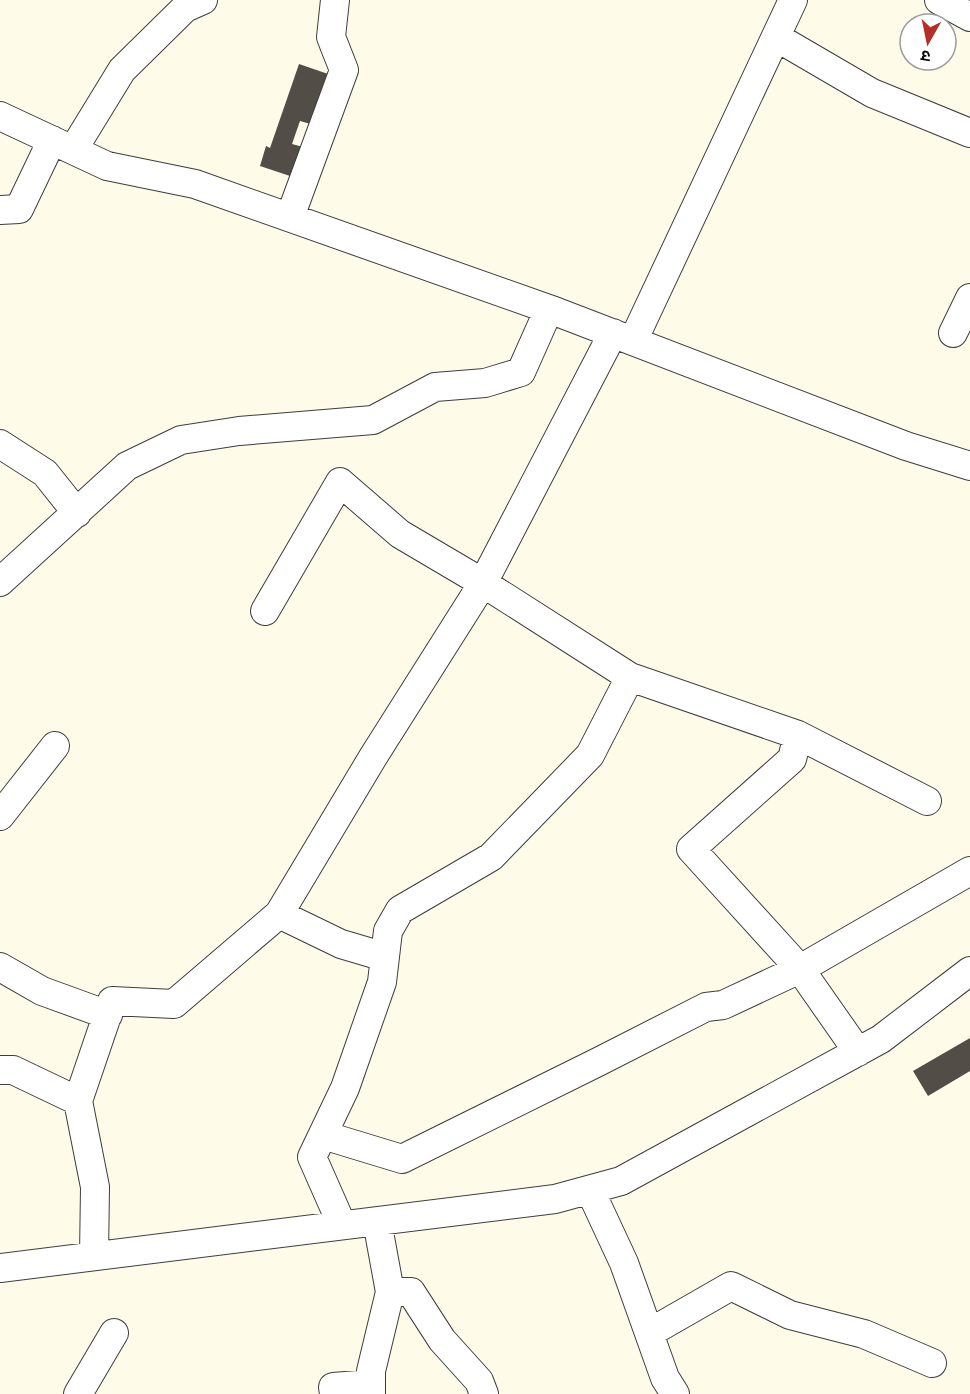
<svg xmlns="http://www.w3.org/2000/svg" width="970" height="1394" font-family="Spectral,'Noto Sans Devanagari',serif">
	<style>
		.building { fill: #534d47 }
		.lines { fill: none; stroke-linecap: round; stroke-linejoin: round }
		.minor-casing { stroke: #3d3d3d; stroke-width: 30 }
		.minor { stroke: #fff; stroke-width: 28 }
	</style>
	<rect width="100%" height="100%" fill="#fefce8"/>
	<!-- building -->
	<path class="building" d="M299 64 331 75 314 125 300 121 292 144 303 147 293 177 260 166 266 146 270 148Z
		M970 1038V1071L928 1096 913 1071Z"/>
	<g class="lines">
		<!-- minor casing -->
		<g class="minor-casing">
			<path id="minor" d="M939 0 970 17
				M776 37 872 93 970 133
				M0 116 107 166 195 184 557 312 906 446 970 466
				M73 150 122 70 185 8 203 0
				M0 210 19 209 52 140
				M290 217 344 70 331 37 335 0
				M953 333 970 298
				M633 341 793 0
				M0 444 45 473 77 513
				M0 582 127 466 181 440 239 431 373 420 435 387 485 383 521 372 549 309
				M265 611 340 482 400 534 483 583 630 677 798 735 927 801
				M798 735 792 759 691 849 800 969 858 1052
				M0 816 55 746
				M279 914 341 944 385 957
				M0 967 42 991 108 1015
				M0 1070H13L78 1101
				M323 1135 402 1159 598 1062 706 1007 723 1005 800 969 970 871
				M590 1190 624 1263 665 1378 675 1394
				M342 1225 312 1157 345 1088 382 982 388 931 400 910 491 857 590 755 630 677
				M94 1256 95 1187 78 1101 112 1001 174 1004 279 914 373 757 483 583 613 333
				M0 1268 555 1199 621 1181 881 1039 970 971
				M390 1292H411L442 1340 479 1381 484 1394
				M649 1333 731 1286 790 1315 864 1334 932 1363
				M78 1394 114 1333
				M334 1394 333 1387 371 1384
				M371 1394V1371L390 1292 377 1221"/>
		</g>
		<!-- minor -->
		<use href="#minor" class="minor"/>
	</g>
	<!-- north arrow -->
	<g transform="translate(928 42) rotate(189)"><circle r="28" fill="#ffffff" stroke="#9d9d9d" stroke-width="1.5"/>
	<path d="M0-4.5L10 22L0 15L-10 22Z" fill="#b52f28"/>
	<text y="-9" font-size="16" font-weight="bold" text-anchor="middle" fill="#0a0a0a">उ</text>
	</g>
</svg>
